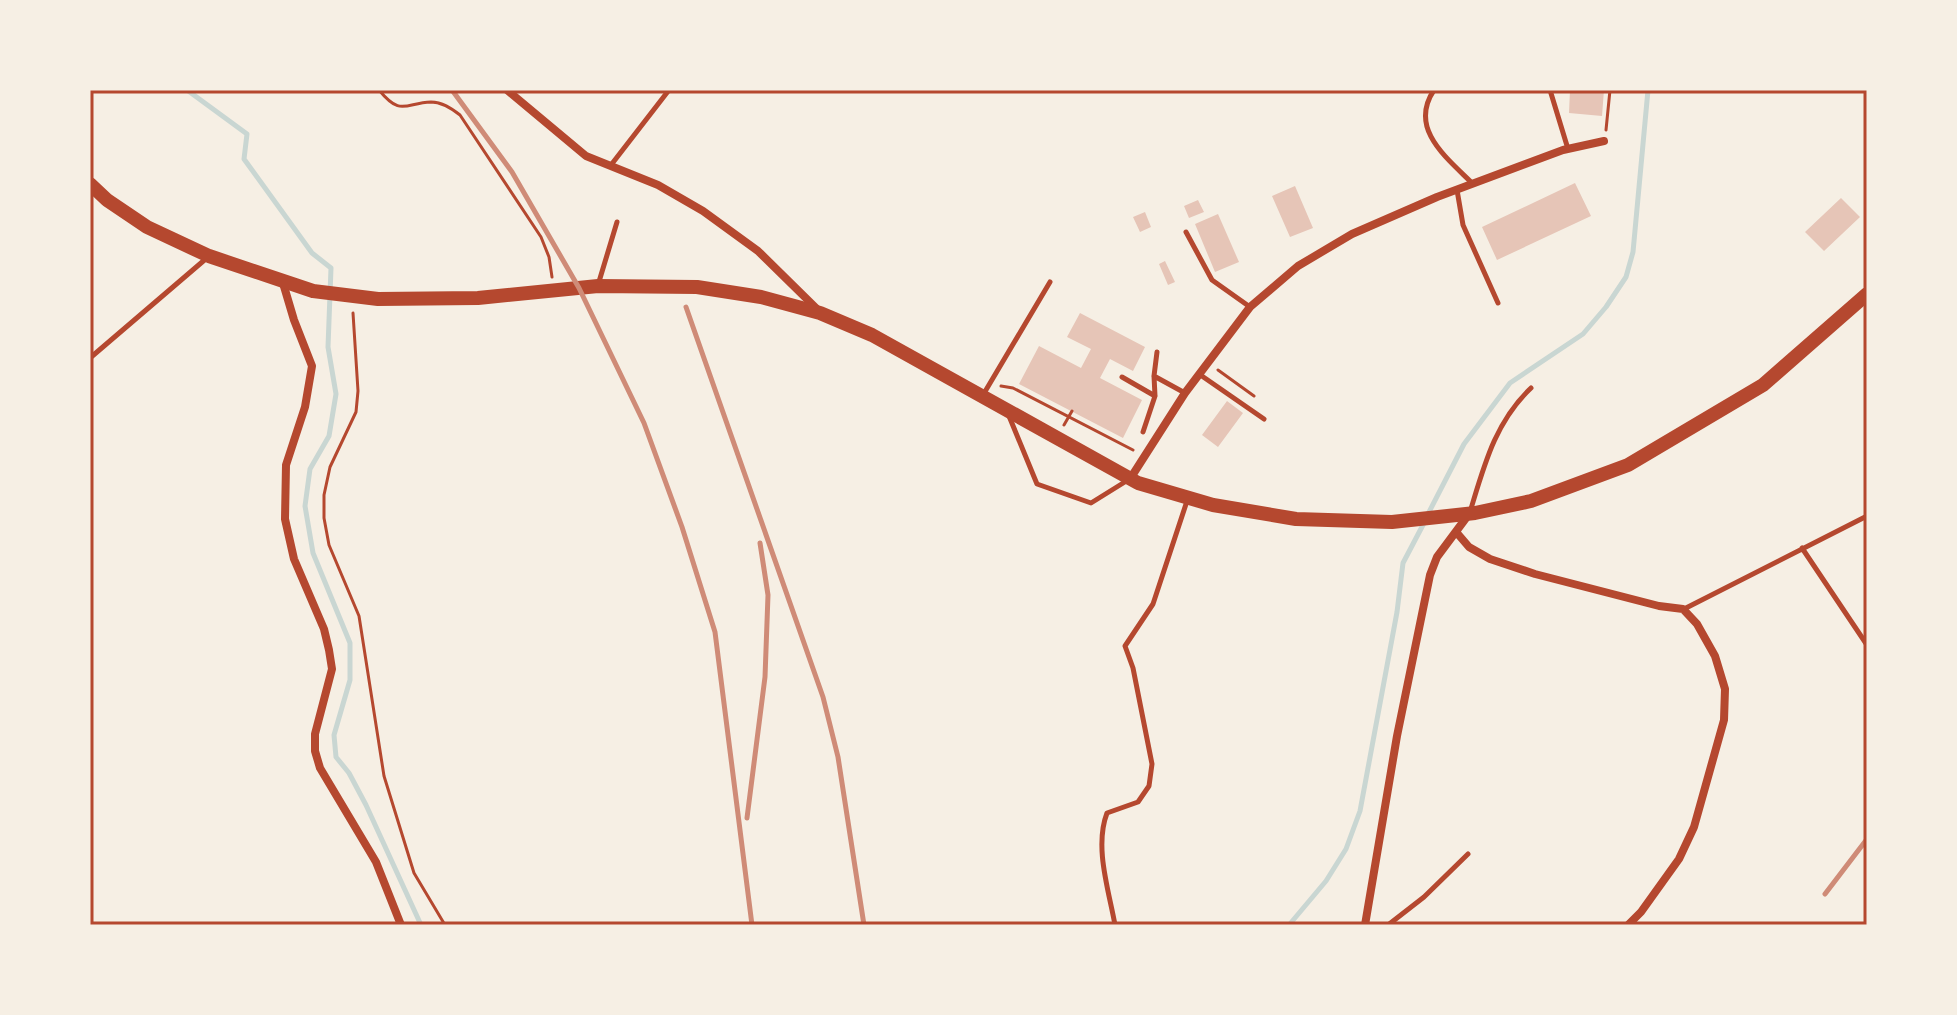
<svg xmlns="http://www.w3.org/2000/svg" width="1957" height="1015" font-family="'Fira Sans Condensed',sans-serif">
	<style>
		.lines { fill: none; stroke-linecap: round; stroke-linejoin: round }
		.stream { stroke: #c9d6d2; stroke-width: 5 }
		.building { fill: #e6c5b7 }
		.path { stroke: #b5482f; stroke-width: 3 }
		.service { stroke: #b5482f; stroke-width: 5 }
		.minor { stroke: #b5482f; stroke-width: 8 }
		.tertiary { stroke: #b5482f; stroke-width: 14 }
		.rail { stroke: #cf8b77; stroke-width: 5 }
		.neatline { fill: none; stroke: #b5482f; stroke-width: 3 }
	</style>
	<rect width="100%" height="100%" fill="#f6efe4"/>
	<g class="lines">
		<!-- stream -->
		<path class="stream" d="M187 90 247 134 244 159 312 253 331 268 328 347 336 394 329 436 310 469 305 506 313 553 350 643V680L334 735 336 757 349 773 366 805 421 925
			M1428 514 1464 444 1510 383 1583 334 1606 307 1626 277 1633 252 1648 90
			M1289 925 1326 881 1346 849 1360 811 1397 612 1403 563 1424 523"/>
	</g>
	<!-- building -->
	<path class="building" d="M1570 90H1604L1602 116 1569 113Z
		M1575 183 1591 216 1497 260 1482 227Z
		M1295 186 1313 228 1290 237 1272 196Z
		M1841 198 1860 217 1824 251 1805 232Z
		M1198 200 1204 212 1189 218 1184 206Z
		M1145 212 1151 227 1140 232 1133 217Z
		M1218 214 1239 262 1215 272 1195 224Z
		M1165 261 1175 282 1168 285 1159 264Z
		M1080 313 1145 347 1133 371 1110 359 1100 378 1142 400 1123 438 1019 384 1039 346 1081 368 1091 349 1067 337Z
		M1227 401 1243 413 1218 447 1202 435Z"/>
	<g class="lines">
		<!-- path -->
		<path class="path" d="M379 90C401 117 405 103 431 102 442 102 451 108 460 115L541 237 549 257 552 277
			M1606 130 1610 90
			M353 313 358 391 356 412 330 467 324 495V518L329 545 359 616 384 776 414 873 445 925
			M1218 370 1254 396
			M1001 386 1013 388 1133 450
			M1064 425 1072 411"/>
		<!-- service -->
		<path class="service" d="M1434 90C1408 129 1447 158 1473 184
			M1550 90 1568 149
			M611 165 669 90
			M1457 190 1463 225 1498 303
			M1186 232 1212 280 1250 307
			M598 285 617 222
			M90 358 208 257
			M1199 374 1264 419
			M1154 376 1185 393
			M1122 377 1155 396
			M983 395 1050 282
			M1009 416 1037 484 1091 503 1128 480
			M1143 432 1155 396 1154 376 1157 352
			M1470 512C1484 466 1495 422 1531 388
			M1802 548 1867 645
			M1684 609 1867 516
			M1115 925C1109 891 1094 847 1107 813L1138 802 1149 786 1152 764 1133 668 1125 646 1153 604 1188 498
			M1388 925 1424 897 1468 854"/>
		<!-- minor -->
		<path class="minor" d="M507 90 586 156 658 185 703 211 758 251 817 309
			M283 283 294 320 312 366 305 407 286 465 285 519 294 559 324 629 329 650 332 669 315 734V751L320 768 376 862 401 925
			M1130 479 1185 393 1250 307 1298 266 1352 234 1437 197 1563 150 1604 141
			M1457 533 1469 547 1490 559 1535 574 1659 606 1683 609 1697 624 1715 656 1725 689 1724 720 1694 827 1679 859 1641 912 1628 925
			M1365 925 1397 736 1430 575 1437 557 1469 514"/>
		<!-- tertiary -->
		<path class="tertiary" d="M90 184 107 200 147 227 209 256 313 291 378 299 478 298 598 286 697 287 761 297 820 313 872 335 1138 483 1213 505 1296 519 1392 522 1475 513 1531 501 1628 465 1763 385 1867 294"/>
		<!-- rail -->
		<path class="rail" d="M452 90 512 172 579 288 644 423 682 527 715 632 752 925
			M686 307 823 697 838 757 864 925
			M747 818 765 677 768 595 760 543
			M1825 894 1867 839"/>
	</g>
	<!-- border -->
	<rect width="1957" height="1015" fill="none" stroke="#f6efe4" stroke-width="184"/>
	<rect x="92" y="92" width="1773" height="831" class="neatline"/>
</svg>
